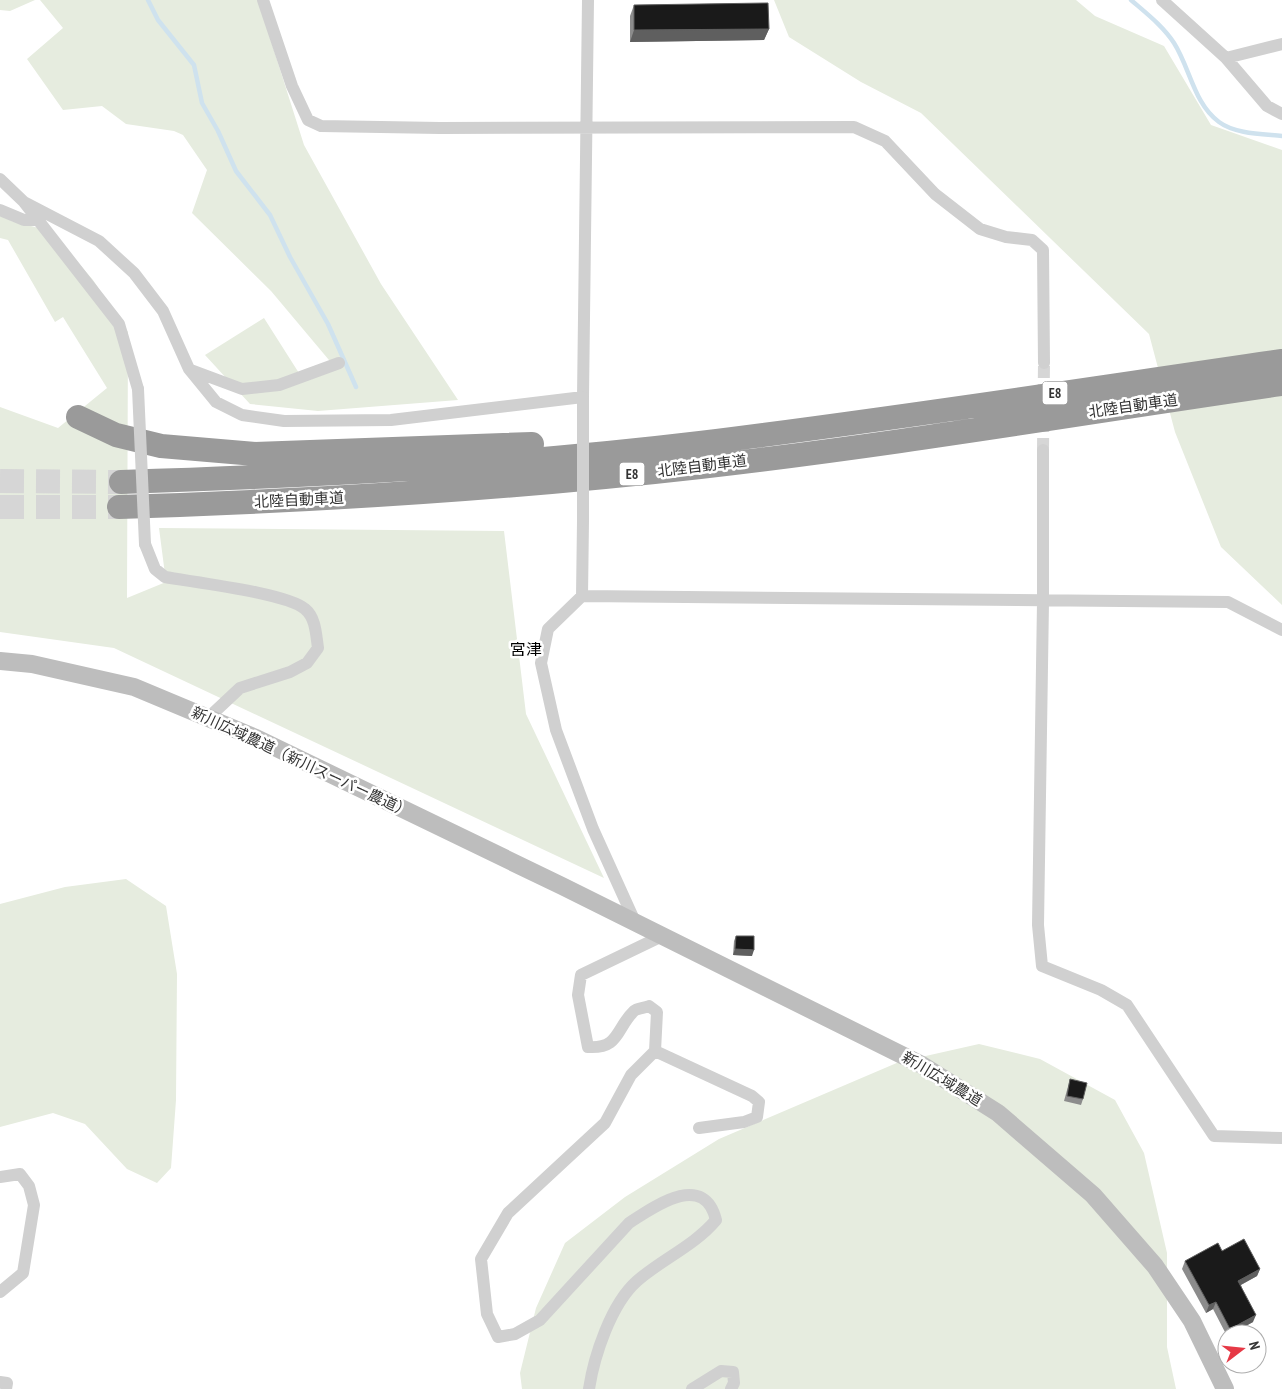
<svg xmlns="http://www.w3.org/2000/svg" width="1282" height="1389" font-family="'PT Sans Narrow','Noto Sans JP',sans-serif">
	<style>
		.green { fill: #e6ecdf }
		.lines { fill: none; stroke-linecap: round; stroke-linejoin: round }
		.stream { stroke: #cfe2ee; stroke-width: 4.5 }
		.street-tunnel { stroke: #d6d6d6; stroke-width: 12; stroke-dasharray: 12 6; stroke-linecap: butt }
		.highway-tunnel { stroke: #d6d6d6; stroke-width: 24; stroke-dasharray: 24 12; stroke-linecap: butt }
		.street { stroke: #d0d0d0; stroke-width: 12 }
		.secondary { stroke: #bdbdbd; stroke-width: 18 }
		.highway { stroke: #9a9a9a; stroke-width: 24 }
		.street-bridge { stroke: #d0d0d0; stroke-width: 12 }
		.wall { fill: #8c8c8c }
		.shaded-wall { fill: #5f5f5f }
		.building { fill: #1a1a1a; stroke: #5f5f5f }
		.labels { text-anchor: middle; stroke-width: 5; stroke-linejoin: round; paint-order: stroke }
		.shield { fill: #fff; stroke: #707070; stroke-width: 1 }
		.shield-label { font-size: 14px; font-weight: bold; fill: #333 }
		.street-label { font-size: 15px; fill: #333; stroke: #fff }
		.neighbourhood-label { font-size: 16px; fill: #000; stroke: #fff }
	</style>
	<rect width="100%" height="100%" fill="#fff"/>
	<!-- green -->
	<path class="green" d="M0 0H35L10 11 0 10Z
		M40 0H258L304 145 381 284 458 400 318 411 250 404 205 355 264 318 304 381 334 366 271 291 192 213 207 170 183 135 174 131 126 124 102 106 63 110 27 59 63 28Z
		M774 0H1076L1095 16 1164 46 1211 125 1282 150V605L1221 547 1175 432 1149 334 921 113 861 82 789 37Z
		M0 209 11 221 51 231 93 280 128 332 127 598 166 582 159 528 504 531 526 714 604 878 114 648 0 632V407L58 428 107 388 63 317 55 322 8 240 0 238Z
		M126 879 166 906 177 974 176 1100 171 1168 157 1183 127 1169 85 1124 53 1113 0 1127V904L65 887Z
		M979 1044 1040 1059 1115 1100 1144 1153 1167 1253V1347L1176 1389H522L520 1373 536 1308 565 1243 625 1197 719 1139 899 1062Z"/>
	<g class="lines">
		<!-- stream -->
		<path class="stream" d="M148 0 158 20 194 65 202 103 218 131 236 171 270 215 290 257 328 324 356 387
			M1131 0C1146 13 1163 26 1174 43 1190 68 1194 104 1219 122 1235 134 1263 134 1282 136"/>
		<!-- street-tunnel -->
		<path class="street-tunnel" d="M1043 450 1044 363"/>
		<!-- highway-tunnel -->
		<path class="highway-tunnel" d="M0 481 121 482
			M0 507H119"/>
		<!-- street -->
		<path class="street" d="M263 0 292 86 308 120 321 126 440 128 854 127 885 141 935 194 980 229 1006 237 1032 240 1043 250 1044 363
			M1162 0 1226 58 1267 106 1282 114
			M1226 58 1282 44
			M0 179 24 202 119 324 138 389
			M24 202 99 241 134 273 163 311 189 369 216 402 242 415 284 421 391 420 583 397 588 0
			M0 210 24 220H38
			M191 370 242 389 279 385 339 363
			M1043 450V602L1038 925 1042 966 1101 990 1127 1005 1214 1136 1282 1138
			M145 544 155 569 165 577C192 582 287 593 305 609 316 618 316 635 318 648L307 663 290 672 240 688 208 718
			M582 596 583 521
			M636 924 593 829 556 730 541 663 548 629 582 596 1228 602 1282 630
			M655 1051 752 1096 759 1102 757 1117 744 1122 699 1128
			M0 1177 20 1174 29 1186 34 1205 23 1273 0 1292
			M0 1382 7 1383 6 1389
			M589 1389C594 1356 611 1304 637 1281 662 1259 694 1246 716 1220 704 1171 655 1206 629 1223L540 1320 515 1334 498 1337 487 1314 481 1259 508 1213 605 1123 631 1075 655 1051 657 1012 649 1006C645 1008 637 1008 634 1011 616 1028 620 1049 588 1047L578 995 581 975 662 936
			M692 1389 721 1371 733 1372 734 1383 731 1389"/>
		<!-- secondary -->
		<path class="secondary" d="M0 661 32 664 134 687 256 738 562 886 922 1065 998 1113 1093 1195 1155 1266 1192 1321 1225 1389"/>
		<!-- highway -->
		<path class="highway" d="M78 417 116 435 161 446 255 454 532 444
			M121 482C314 476 508 466 700 443 895 419 1088 389 1282 361
			M119 507C313 501 506 489 700 467 894 445 1088 412 1282 384"/>
		<!-- street-bridge -->
		<path class="street-bridge" d="M138 389 145 544
			M583 397V521"/>
	</g>
	<!-- wall -->
	<path class="wall" d="M634 5 769 29 764 40 630 42V16Z
		M736 936 752 956 733 955 734 941Z
		M1070 1079 1083 1099 1081 1105 1064 1101Z
		M1222 1251 1260 1269 1257 1276 1241 1285 1253 1322 1231 1334H1227V1336L1213 1309 1206 1313 1182 1269 1185 1261Z"/>
	<!-- shaded-wall -->
	<path class="shaded-wall" d="M769 29 764 40 630 42 634 30Z
		M735 949 754 950 752 956 733 955Z
		M1260 1269 1257 1276 1235 1288 1238 1281Z
		M1216 1302 1213 1309 1206 1313 1209 1305Z
		M1256 1315 1253 1322 1231 1334H1228L1230 1329Z"/>
	<!-- building -->
	<path class="building" d="M768 3 769 29 634 30V5Z
		M736 936H754V950L735 949Z
		M1070 1079 1087 1083 1083 1099 1067 1096Z
		M1244 1239 1260 1269 1238 1281 1256 1315 1230 1329 1216 1302 1209 1305 1185 1261 1218 1243 1222 1251Z"/>
	<g class="labels">
		<!-- shield labels -->
		<g class="shield">
			<rect x="1042.5" y="381.5" width="25" height="23" rx="4"/>
			<rect x="619.5" y="462.5" width="25" height="23" rx="4"/>
		</g>
		<g class="shield-label">
			<text x="1055" y="398">E8</text>
			<text x="632" y="479">E8</text>
		</g>
		<!-- street labels -->
		<g class="street-label">
			<text transform="translate(1133 406) rotate(-8)" y="5">北陸自動車道</text>
			<text transform="translate(702 466) rotate(-7)" y="5">北陸自動車道</text>
			<text transform="translate(299 500) rotate(-3)" y="5">北陸自動車道</text>
			<text transform="translate(301 762) rotate(25)" y="5">新川広域農道（新川スーパー農道）</text>
			<text transform="translate(942 1079) rotate(31)" y="5">新川広域農道</text>
		</g>
		<!-- neighbourhood labels -->
		<g class="neighbourhood-label">
			<text x="526" y="655">宮津</text>
		</g>
	</g>
	<!-- north arrow -->
	<g transform="translate(1242 1349) rotate(74)"><circle r="24" fill="#ffffff" stroke="#adadad"/>
	<path d="M0-4L9 19L0 12L-9 19Z" fill="#e63946"/>
	<text y="-8" font-size="14" font-weight="bold" text-anchor="middle" fill="#333333">N</text>
	</g>
</svg>
